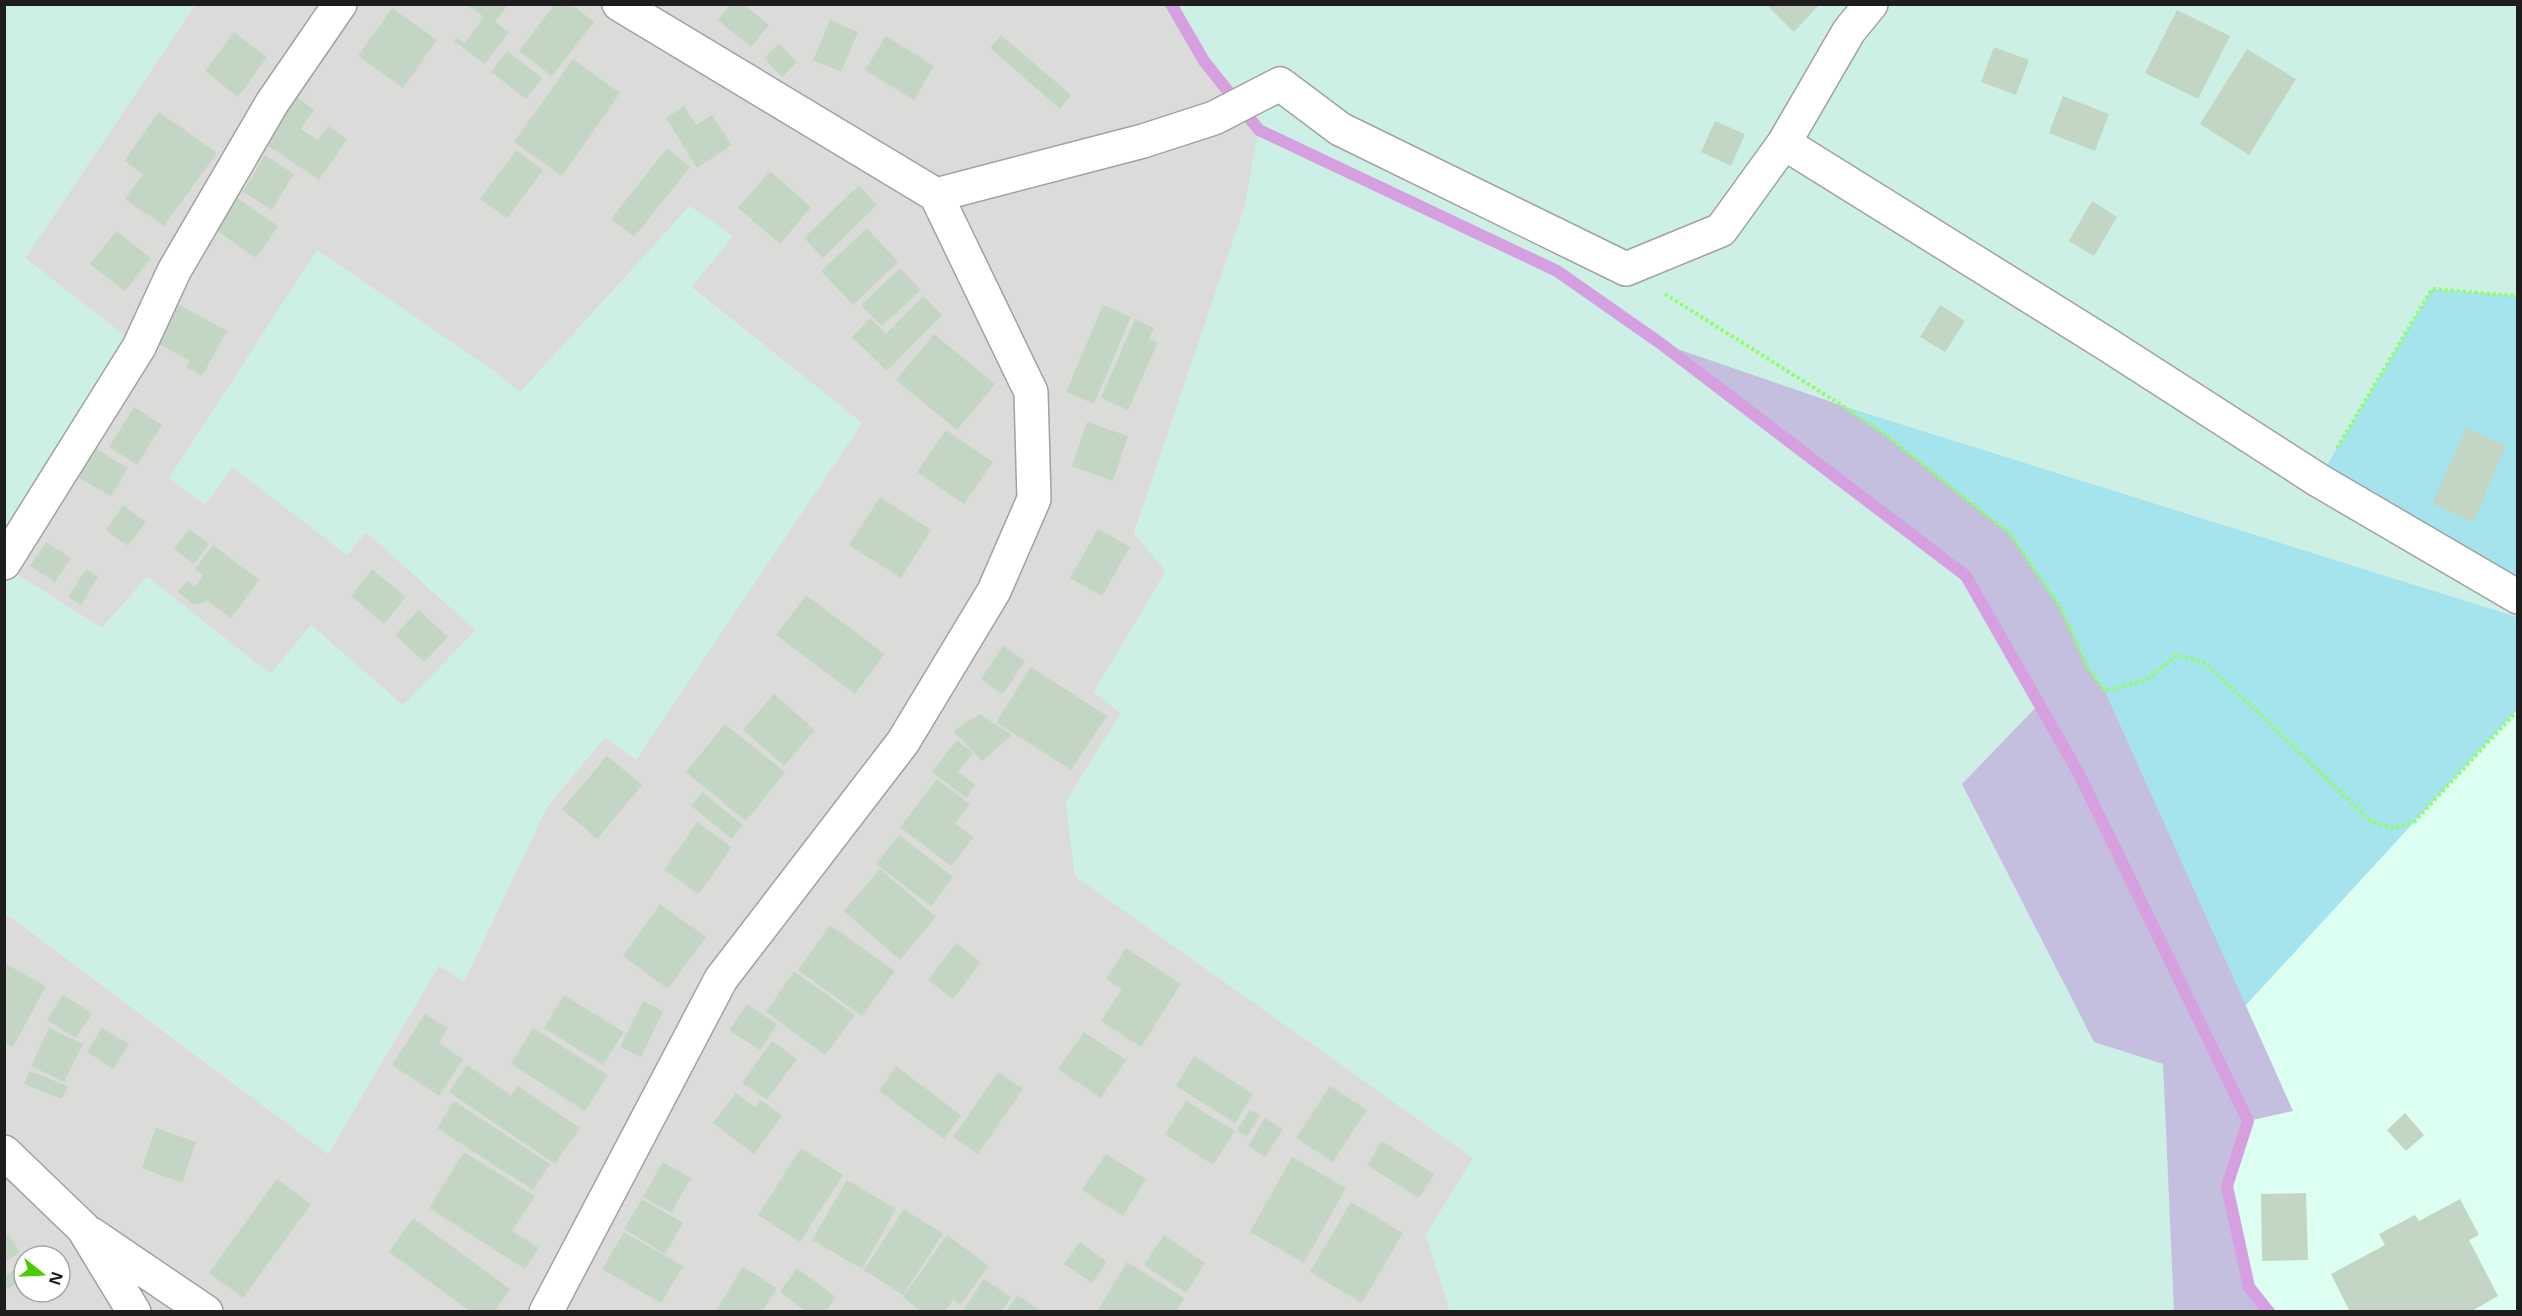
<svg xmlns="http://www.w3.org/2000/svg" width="2522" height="1316" font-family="'Noto Sans',sans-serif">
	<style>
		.residential { fill: #dbdcda; fill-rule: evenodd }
		.education { fill: #dcfff2 }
		.farmland { fill: #ccf0e5 }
		.grass { fill: #a5e4ed }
		.wetland { fill: #c4bedf }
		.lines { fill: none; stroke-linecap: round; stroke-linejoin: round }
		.stream { stroke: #d6a0e0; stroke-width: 12 }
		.building { fill: #c3d6c4 }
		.street-casing { stroke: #a1a1a1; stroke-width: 36 }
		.path { stroke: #8eff64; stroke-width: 4; stroke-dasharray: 3 3; stroke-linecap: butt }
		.street { stroke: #fff; stroke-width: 33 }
	</style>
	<rect width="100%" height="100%" fill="#e3efe6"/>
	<!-- residential -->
	<path class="residential" d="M195 5H1171L1204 61 1259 130 1244 209 1134 533 1166 571 1094 692 1121 713 1066 802 1075 876 1473 1158 1426 1235 1450 1311H5L4 912 328 1154 439 965 464 981 547 807 605 737 636 759 862 423 691 287 690 206 520 393 495 372 317 250 233 467 347 555 366 532 476 630 403 706 386 692 270 674 147 577 102 628 5 567 139 347 25 258ZM24 1256H60V1292H24Z"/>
	<!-- education -->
	<path class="education" d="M2517 710V1311H2269L2249 1287 2227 1186 2248 1121 2293 1111 2245 1006Z"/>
	<!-- farmland -->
	<path class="farmland" d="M4 5H195L25 258 139 347 4 533Z
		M1171 5H2517V296L2432 289 2517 597V617L1843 406 1662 345 1966 576 2039 704 1962 784 2094 1042 2163 1064 2174 1311H1450L1426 1235 1473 1158 1075 876 1066 802 1121 713 1094 692 1166 571 1134 534 1244 209 1259 130 1204 61Z
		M690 206 733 236 691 288 862 423 636 760 605 737 547 807 464 982 439 965 328 1154 5 912 4 567 102 628 147 577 270 674 311 625 403 705 476 630 366 532 347 555 233 467 205 505 169 478 317 250 495 372 520 392Z"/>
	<!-- grass -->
	<path class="grass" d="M2432 289 2517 296V597L2318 480Z
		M1843 406 2517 617V710L2245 1006 2105 691 2088 668 2061 609 1887 436Z"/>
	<!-- wetland -->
	<path class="wetland" d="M1660 343 1843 406 1887 436 2010 534 2061 609 2088 668 2105 691 2293 1111 2248 1121 2227 1186 2249 1287 2269 1311H2174L2163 1064 2094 1042 1962 784 2039 704 1966 576Z"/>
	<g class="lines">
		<!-- stream -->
		<path class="stream" d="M1171 4 1204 61 1259 130 1557 271 1660 343 1966 576 2078 772 2248 1121 2227 1186 2249 1287 2269 1312"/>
	</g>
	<!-- building -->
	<path class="building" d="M555 4 575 7 594 22 552 76 519 51Z
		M731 4H743L769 25 751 47 718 20Z
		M1766 4H1820L1794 32Z
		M467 5H508L495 22 509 32 485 64 454 41 456 38 465 43 484 17Z
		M392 8 437 40 403 88 358 56Z
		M2177 10 2230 36 2198 99 2145 73Z
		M830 20 858 32 841 72 813 60Z
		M234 32 267 57 238 97 205 71Z
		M1001 35 1071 95 1060 109 990 48Z
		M886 36 934 66 914 100 865 70Z
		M779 43 797 62 782 77 764 58Z
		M1994 47 2029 60 2016 95 1981 82Z
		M2247 49 2296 79 2249 155 2200 124Z
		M507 51 542 78 526 99 491 72Z
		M573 59 620 93 562 176 514 142Z
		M2063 96 2109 114 2095 151 2049 133Z
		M296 97 314 110 301 129 318 140 328 126 347 139 319 180 264 143Z
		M684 106 696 125 712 115 732 145 697 168 666 118Z
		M159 112 217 153 164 226 125 199 143 174 124 161Z
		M1715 121 1745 134 1731 166 1701 152Z
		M667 148 690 167 634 237 611 219Z
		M516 150 543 170 507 218 480 199Z
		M265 155 294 174 272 210 243 192Z
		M770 171 811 207 780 244 738 208Z
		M859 185 877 205 823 258 804 238Z
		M237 198 278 226 256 258 216 230Z
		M2092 201 2117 217 2094 256 2069 241Z
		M867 228 898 262 853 305 821 271Z
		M116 231 151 258 125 291 90 264Z
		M900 268 921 290 882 326 861 305Z
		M923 296 942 315 887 371 852 337 870 318 886 334Z
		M176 303 227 331 202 376 186 367 190 361 155 342Z
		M1103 305 1131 317 1094 404 1066 392Z
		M1940 305 1965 321 1945 352 1920 337Z
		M1135 319 1154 328 1149 339 1158 342 1128 410 1101 398Z
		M934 334 995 384 957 430 896 380Z
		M134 407 162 425 137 465 109 447Z
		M1087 422 1128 436 1113 481 1072 466Z
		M2466 428 2506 446 2473 522 2432 504Z
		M946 430 993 462 964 504 917 472Z
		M91 446 128 468 111 496 74 475Z
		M880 497 931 530 901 578 849 545Z
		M123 505 146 522 128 546 106 530Z
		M189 529 209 544 194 564 174 549Z
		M1098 529 1130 547 1102 596 1070 578Z
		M46 542 71 558 55 582 30 566Z
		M213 545 259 580 231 618 208 601 194 605 178 592 187 581 195 587 203 575 195 569Z
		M86 569 98 577 81 605 68 597Z
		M372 569 406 597 384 624 351 596Z
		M806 595 885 654 855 694 776 635Z
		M419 610 448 637 424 662 395 635Z
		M1003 646 1025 661 1003 694 981 679Z
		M1031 667 1107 716 1071 770 996 722Z
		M774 694 815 730 784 766 743 730Z
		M980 714 1012 735 982 761 953 731Z
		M725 724 785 772 746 821 686 772Z
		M957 740 973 753 958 772 975 785 966 798 932 772Z
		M607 756 642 785 597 839 562 809Z
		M937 779 970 804 955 823 974 837 951 866 900 827Z
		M702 792 743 825 732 839 691 806Z
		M697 822 732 847 699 894 664 870Z
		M899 835 953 877 931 906 876 864Z
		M880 869 936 917 900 960 844 911Z
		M660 904 706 937 668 989 623 956Z
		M830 925 895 971 862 1016 798 970Z
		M956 943 981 962 953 999 928 980Z
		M1126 948 1181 984 1141 1047 1101 1021 1122 989 1106 979Z
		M4 963 46 986 13 1047 4 1042Z
		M794 971 855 1015 825 1055 766 1012Z
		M63 995 92 1013 76 1038 47 1020Z
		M564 995 624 1032 603 1065 544 1028Z
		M643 1001 663 1011 641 1057 620 1047Z
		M747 1004 777 1024 760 1050 729 1030Z
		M425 1014 448 1028 439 1043 463 1059 439 1096 392 1065Z
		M49 1028 83 1044 64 1082 31 1066Z
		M102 1028 129 1044 113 1069 87 1052Z
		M533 1028 608 1075 585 1111 511 1064Z
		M1084 1032 1126 1060 1101 1098 1058 1069Z
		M772 1041 797 1059 767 1100 742 1083Z
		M1194 1056 1253 1094 1235 1123 1176 1086Z
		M467 1065 511 1095 518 1086 580 1128 555 1164 449 1092Z
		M896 1066 961 1115 944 1139 879 1091Z
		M29 1071 68 1086 62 1099 24 1084Z
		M998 1072 1023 1089 978 1154 953 1137Z
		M1330 1086 1367 1110 1333 1162 1296 1138Z
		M736 1093 755 1107 761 1100 782 1116 754 1154 713 1123Z
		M454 1101 550 1164 533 1190 437 1128Z
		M1186 1101 1235 1131 1213 1165 1165 1134Z
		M1250 1110 1260 1115 1247 1137 1237 1130Z
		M2405 1113 2424 1135 2406 1151 2387 1130Z
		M1265 1118 1283 1129 1265 1157 1248 1146Z
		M156 1128 196 1142 182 1183 142 1168Z
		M1382 1141 1434 1174 1419 1198 1367 1165Z
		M801 1148 843 1175 800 1242 758 1215Z
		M464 1152 535 1196 512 1231 539 1248 525 1269 429 1208Z
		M1106 1154 1146 1179 1123 1216 1082 1190Z
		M1292 1157 1346 1188 1304 1263 1250 1232Z
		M663 1162 691 1178 671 1213 643 1197Z
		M277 1179 311 1204 243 1298 209 1273Z
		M847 1180 896 1209 862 1269 812 1240Z
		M2306 1193 2308 1260 2262 1261 2261 1194Z
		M642 1199 683 1223 665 1254 624 1229Z
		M2460 1199 2479 1235 2469 1240 2498 1296 2470 1312H2350L2331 1274 2385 1245 2379 1234 2415 1215 2419 1221Z
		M1351 1202 1403 1233 1362 1303 1310 1272Z
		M904 1209 943 1234 903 1295 864 1270Z
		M413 1218 510 1289 494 1312H471L389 1252Z
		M624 1232 683 1266 661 1303 602 1269Z
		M8 1234 20 1252 4 1262V1237Z
		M947 1235 989 1266 960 1305 953 1300 944 1312H922L903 1297Z
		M1164 1235 1205 1263 1186 1293 1144 1265Z
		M1080 1242 1107 1262 1092 1283 1064 1264Z
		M1127 1262 1184 1298 1176 1312H1101L1098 1310Z
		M24 1263V1290L18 1282 7 1290 5 1276Z
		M743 1267 777 1288 762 1312H715Z
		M797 1268 836 1297 825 1312H806L780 1292Z
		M984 1279 1011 1297 1001 1312H962Z
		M1017 1295 1042 1312H1006Z"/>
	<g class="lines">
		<!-- street casing -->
		<g class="street-casing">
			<path id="street" d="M1871 4 1849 31 1784 143 2105 343 2318 480 2518 597
				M936 195 1143 141 1214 118 1280 84 1340 129 1626 269 1721 230 1784 143
				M4 563 139 347 174 271 272 103 340 4
				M4 1152 83 1228 134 1312
				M91 1234 206 1312
				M546 1312 721 979 903 742 994 591 1034 499 1031 392 936 195 619 4"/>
		</g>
		<!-- path -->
		<path class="path" d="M1665 294 1843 406 1887 436 2010 534 2061 609 2088 668 2105 691 2146 680 2177 655 2204 663 2257 711 2369 820 2392 828 2414 822 2518 710
			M2337 448 2432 289 2518 296"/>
		<!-- street -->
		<use href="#street" class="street"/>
	</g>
	<!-- border -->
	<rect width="2522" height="1316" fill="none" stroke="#1d1d1d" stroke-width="12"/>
	<!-- north arrow -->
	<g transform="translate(42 1274) rotate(108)"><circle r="28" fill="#ffffff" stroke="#a5a5a5" stroke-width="1.5"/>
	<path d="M0-4.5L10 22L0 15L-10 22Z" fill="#4ccb00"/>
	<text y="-9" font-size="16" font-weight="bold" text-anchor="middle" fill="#1d1d1d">N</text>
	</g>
</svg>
